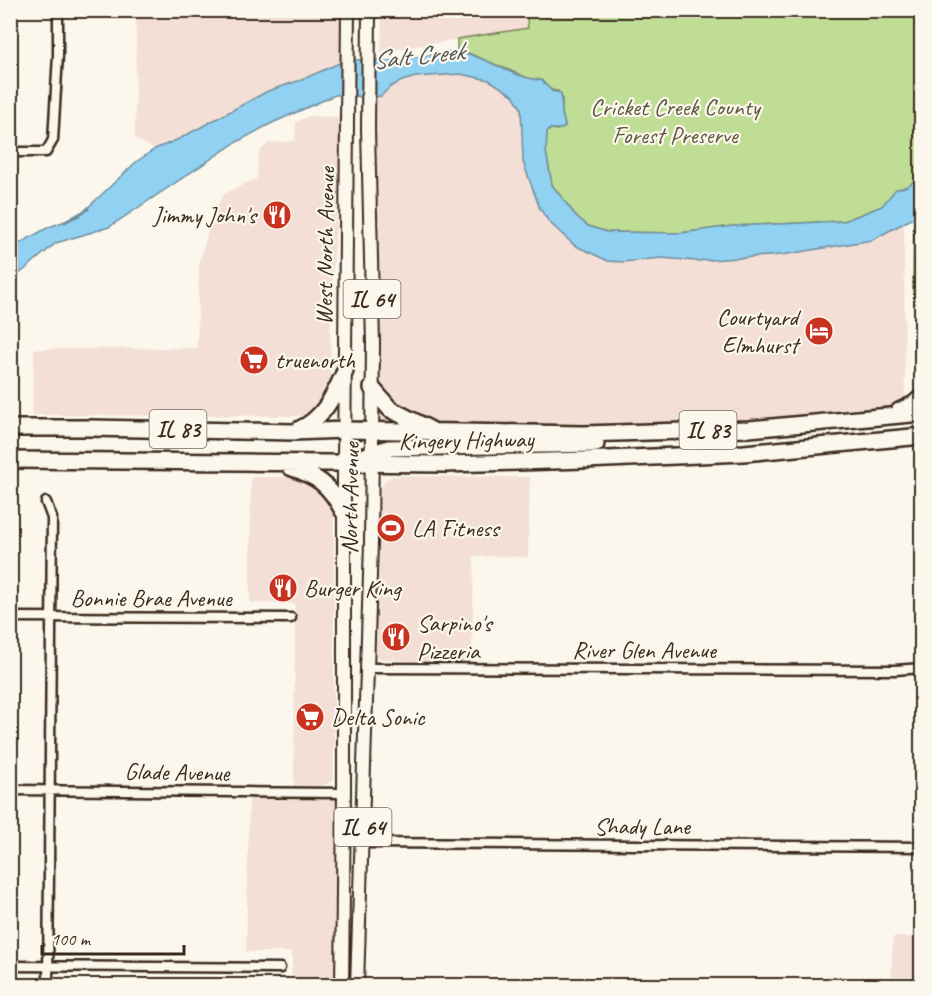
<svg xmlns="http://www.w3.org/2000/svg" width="932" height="996" font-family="Caveat,sans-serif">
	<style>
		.built { fill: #f4dfd6 }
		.green { fill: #bfdd95; stroke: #7d845a; stroke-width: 1.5 }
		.water { fill: #91d1f2; stroke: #6f8e9d; stroke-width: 1.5 }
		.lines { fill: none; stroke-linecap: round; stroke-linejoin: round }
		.stream { stroke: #6f8e9d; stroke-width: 3 }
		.street-casing { stroke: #3b2a1e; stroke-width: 13 }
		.primary-casing { stroke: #3b2a1e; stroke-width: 16 }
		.highway-casing { stroke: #3b2a1e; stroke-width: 20 }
		.street { stroke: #fbf7ec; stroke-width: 8 }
		.primary { stroke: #fbf7ec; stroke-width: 12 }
		.highway { stroke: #fbf7ec; stroke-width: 15 }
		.labels { text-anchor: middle; stroke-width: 4.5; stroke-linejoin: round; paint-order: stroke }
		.shield { fill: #fbf7ec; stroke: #75685c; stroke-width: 1.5 }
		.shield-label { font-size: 22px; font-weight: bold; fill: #3b2a1e }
		.park-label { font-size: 24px; fill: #5c573c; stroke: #fbf7ec }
		.poi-label { font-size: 24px; fill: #3b2a1e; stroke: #fbf7ec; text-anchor: start }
		.street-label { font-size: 24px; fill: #3b2a1e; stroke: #fbf7ec }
		.water-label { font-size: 26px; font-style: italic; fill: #505453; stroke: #fbf7ec }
	</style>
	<rect width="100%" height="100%" fill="#fbf7ec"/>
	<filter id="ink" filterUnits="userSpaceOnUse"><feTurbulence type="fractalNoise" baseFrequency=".0167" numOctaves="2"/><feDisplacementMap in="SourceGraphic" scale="12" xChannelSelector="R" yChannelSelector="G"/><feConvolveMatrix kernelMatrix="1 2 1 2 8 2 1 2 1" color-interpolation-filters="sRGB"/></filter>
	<g filter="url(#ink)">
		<!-- built -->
		<path class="built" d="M136 11H344V61L301 80 268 91 179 139 155 149 135 139Z
			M382 11H526L528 28 381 52Z
			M443 68 482 73 523 98 530 162 600 251 904 214 905 402 889 410 655 427 376 426 374 89 393 79Z
			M309 116 339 117V176L331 303 330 387 327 395 310 416 32 415 34 349 197 348 199 264 212 215 224 194 257 178 258 157 261 150 268 143 295 141 296 122Z
			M393 476 530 477 528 557 474 556 472 664 382 659 376 656 373 652 378 588 380 490 385 480Z
			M251 477H295L318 483 334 507V776L333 781 322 786H294L295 604 250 603Z
			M249 797 340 798 341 985H292V952H246Z
			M893 937H921V985H891Z"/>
		<!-- green -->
		<path class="green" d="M526 11H921V291H913L914 218 882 206 844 221 733 226 680 233 607 232 588 226 576 216 552 185 546 152 547 132 551 129 557 130 565 126 562 113V97L558 91C549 91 546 86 541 80L530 79 468 53 457 51V39L528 28Z"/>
		<!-- water -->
		<path class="water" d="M457 51C487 56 511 78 541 80L552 91 561 93 562 113 565 126 562 129H550L547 132 546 152 552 185 576 216 588 226 607 232 680 233 733 226 844 221 882 206 896 189C910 187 915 182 921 170V214L872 240 782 255 696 261 662 258 623 262 608 261 574 245 549 222 540 209 523 162 521 108 513 95 489 80 460 74 416 77 402 81 390 87 381 96 364 98 352 95H335L270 124 235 143 109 227 56 243 11 281V248L49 227 79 216 136 162 155 149 179 139 268 91 301 80 344 61 369 59 388 61Z"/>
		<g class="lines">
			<!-- stream -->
			<path class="stream" d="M65 222 88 209"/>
			<!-- street casing -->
			<g class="street-casing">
				<path id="street" d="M10 152H46L53 140 58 55V10
					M46 502 52 518 48 986
					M10 617 291 618
					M367 668 895 670 922 668
					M10 790 344 793
					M362 843 922 847
					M10 966 280 968"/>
			</g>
			<!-- primary casing -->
			<g class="primary-casing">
				<path id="primary" d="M342 986 344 793V463L348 10
					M357 986 371 543 373 344 368 129 369 10"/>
			</g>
			<!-- highway casing -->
			<g class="highway-casing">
				<path id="highway" d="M372 388 390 409 431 430
					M899 411 914 404 922 397
					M10 428H90L293 432 345 430 583 434 749 429 922 413
					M298 430C324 419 334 395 345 371
					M10 460 446 464 585 460 744 453 922 436
					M352 460 388 448 596 444
					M290 467C318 477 329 484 343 511"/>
			</g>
			<!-- street -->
			<use href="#street" class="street"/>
			<!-- primary -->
			<use href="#primary" class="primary"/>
			<!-- highway -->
			<use href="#highway" class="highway"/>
		</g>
	</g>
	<!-- icons -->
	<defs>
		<g id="restaurant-disc" transform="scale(1.5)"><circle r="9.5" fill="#c8321e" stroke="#fbf7ec"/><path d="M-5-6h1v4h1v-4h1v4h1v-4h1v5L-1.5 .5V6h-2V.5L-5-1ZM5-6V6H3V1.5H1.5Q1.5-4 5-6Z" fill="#fff"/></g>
		<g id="hotel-disc" transform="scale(1.5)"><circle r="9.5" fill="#c8321e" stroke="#fbf7ec"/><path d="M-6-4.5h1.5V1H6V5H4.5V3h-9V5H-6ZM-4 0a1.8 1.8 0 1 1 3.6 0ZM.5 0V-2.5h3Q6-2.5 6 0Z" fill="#fff"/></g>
		<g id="supermarket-disc" transform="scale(1.5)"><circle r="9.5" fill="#c8321e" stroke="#fbf7ec"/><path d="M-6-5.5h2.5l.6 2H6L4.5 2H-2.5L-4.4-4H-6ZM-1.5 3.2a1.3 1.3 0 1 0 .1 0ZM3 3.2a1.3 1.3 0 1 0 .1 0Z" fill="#fff"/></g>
		<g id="stadium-disc" transform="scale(1.5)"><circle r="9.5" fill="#c8321e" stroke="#fbf7ec"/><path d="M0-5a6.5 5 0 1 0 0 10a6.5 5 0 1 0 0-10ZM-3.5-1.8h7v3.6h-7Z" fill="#fff"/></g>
	</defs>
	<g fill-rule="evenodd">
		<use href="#restaurant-disc" x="277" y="215"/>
		<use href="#hotel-disc" x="819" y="331"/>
		<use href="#supermarket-disc" x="254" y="360"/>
		<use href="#stadium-disc" x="391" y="528"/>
		<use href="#restaurant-disc" x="283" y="588"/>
		<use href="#restaurant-disc" x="396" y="637"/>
		<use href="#supermarket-disc" x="310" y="717"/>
	</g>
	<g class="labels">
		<!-- shield labels -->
		<g class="shield">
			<rect x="343.5" y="280" width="57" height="38" rx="4.5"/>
			<rect x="149.5" y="410" width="57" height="38" rx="4.5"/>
			<rect x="679.5" y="411" width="57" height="38" rx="4.5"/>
			<rect x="334.5" y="808" width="57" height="38" rx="4.5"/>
		</g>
		<g class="shield-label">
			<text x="372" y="307">IL 64</text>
			<text x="178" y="437">IL 83</text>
			<text x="708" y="438">IL 83</text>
			<text x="363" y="835">IL 64</text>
		</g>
		<!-- park labels -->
		<g class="park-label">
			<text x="675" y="115">Cricket Creek County<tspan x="675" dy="28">Forest Preserve</tspan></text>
		</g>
		<!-- poi labels -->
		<g class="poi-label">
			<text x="256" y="223" text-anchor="end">Jimmy John's</text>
			<text x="798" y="325" text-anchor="end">Courtyard<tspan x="798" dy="28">Elmhurst</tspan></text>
			<text x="275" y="368">truenorth</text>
			<text x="412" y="536">LA Fitness</text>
			<text x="304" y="596">Burger King</text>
			<text x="417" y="631">Sarpino's<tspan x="417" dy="28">Pizzeria</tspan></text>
			<text x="331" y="725">Delta Sonic</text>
		</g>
		<!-- street labels -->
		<g class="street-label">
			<text transform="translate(325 246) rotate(-89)" y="8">West North Avenue</text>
			<text transform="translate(466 440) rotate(-1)" y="8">Kingery Highway</text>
			<text transform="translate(350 498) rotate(-89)" y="8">North Avenue</text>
			<text x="151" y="606">Bonnie Brae Avenue</text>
			<text x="644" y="658">River Glen Avenue</text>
			<text transform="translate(177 772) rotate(1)" y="8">Glade Avenue</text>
			<text x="642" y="834">Shady Lane</text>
		</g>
		<!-- water labels -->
		<g class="water-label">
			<text transform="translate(418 55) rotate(-6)" y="9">Salt Creek</text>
		</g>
	</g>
	<!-- margin -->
	<rect width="932" height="996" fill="none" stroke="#fbf7ec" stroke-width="36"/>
	<rect x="18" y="18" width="896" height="960" fill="none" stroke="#3b2a1e" stroke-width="2" filter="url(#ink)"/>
	<!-- scale -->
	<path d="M42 945v9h142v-9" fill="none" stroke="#3b2a1e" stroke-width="3"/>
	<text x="51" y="945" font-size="18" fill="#3b2a1e" stroke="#fbf7ec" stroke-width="4.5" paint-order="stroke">100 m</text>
</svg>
